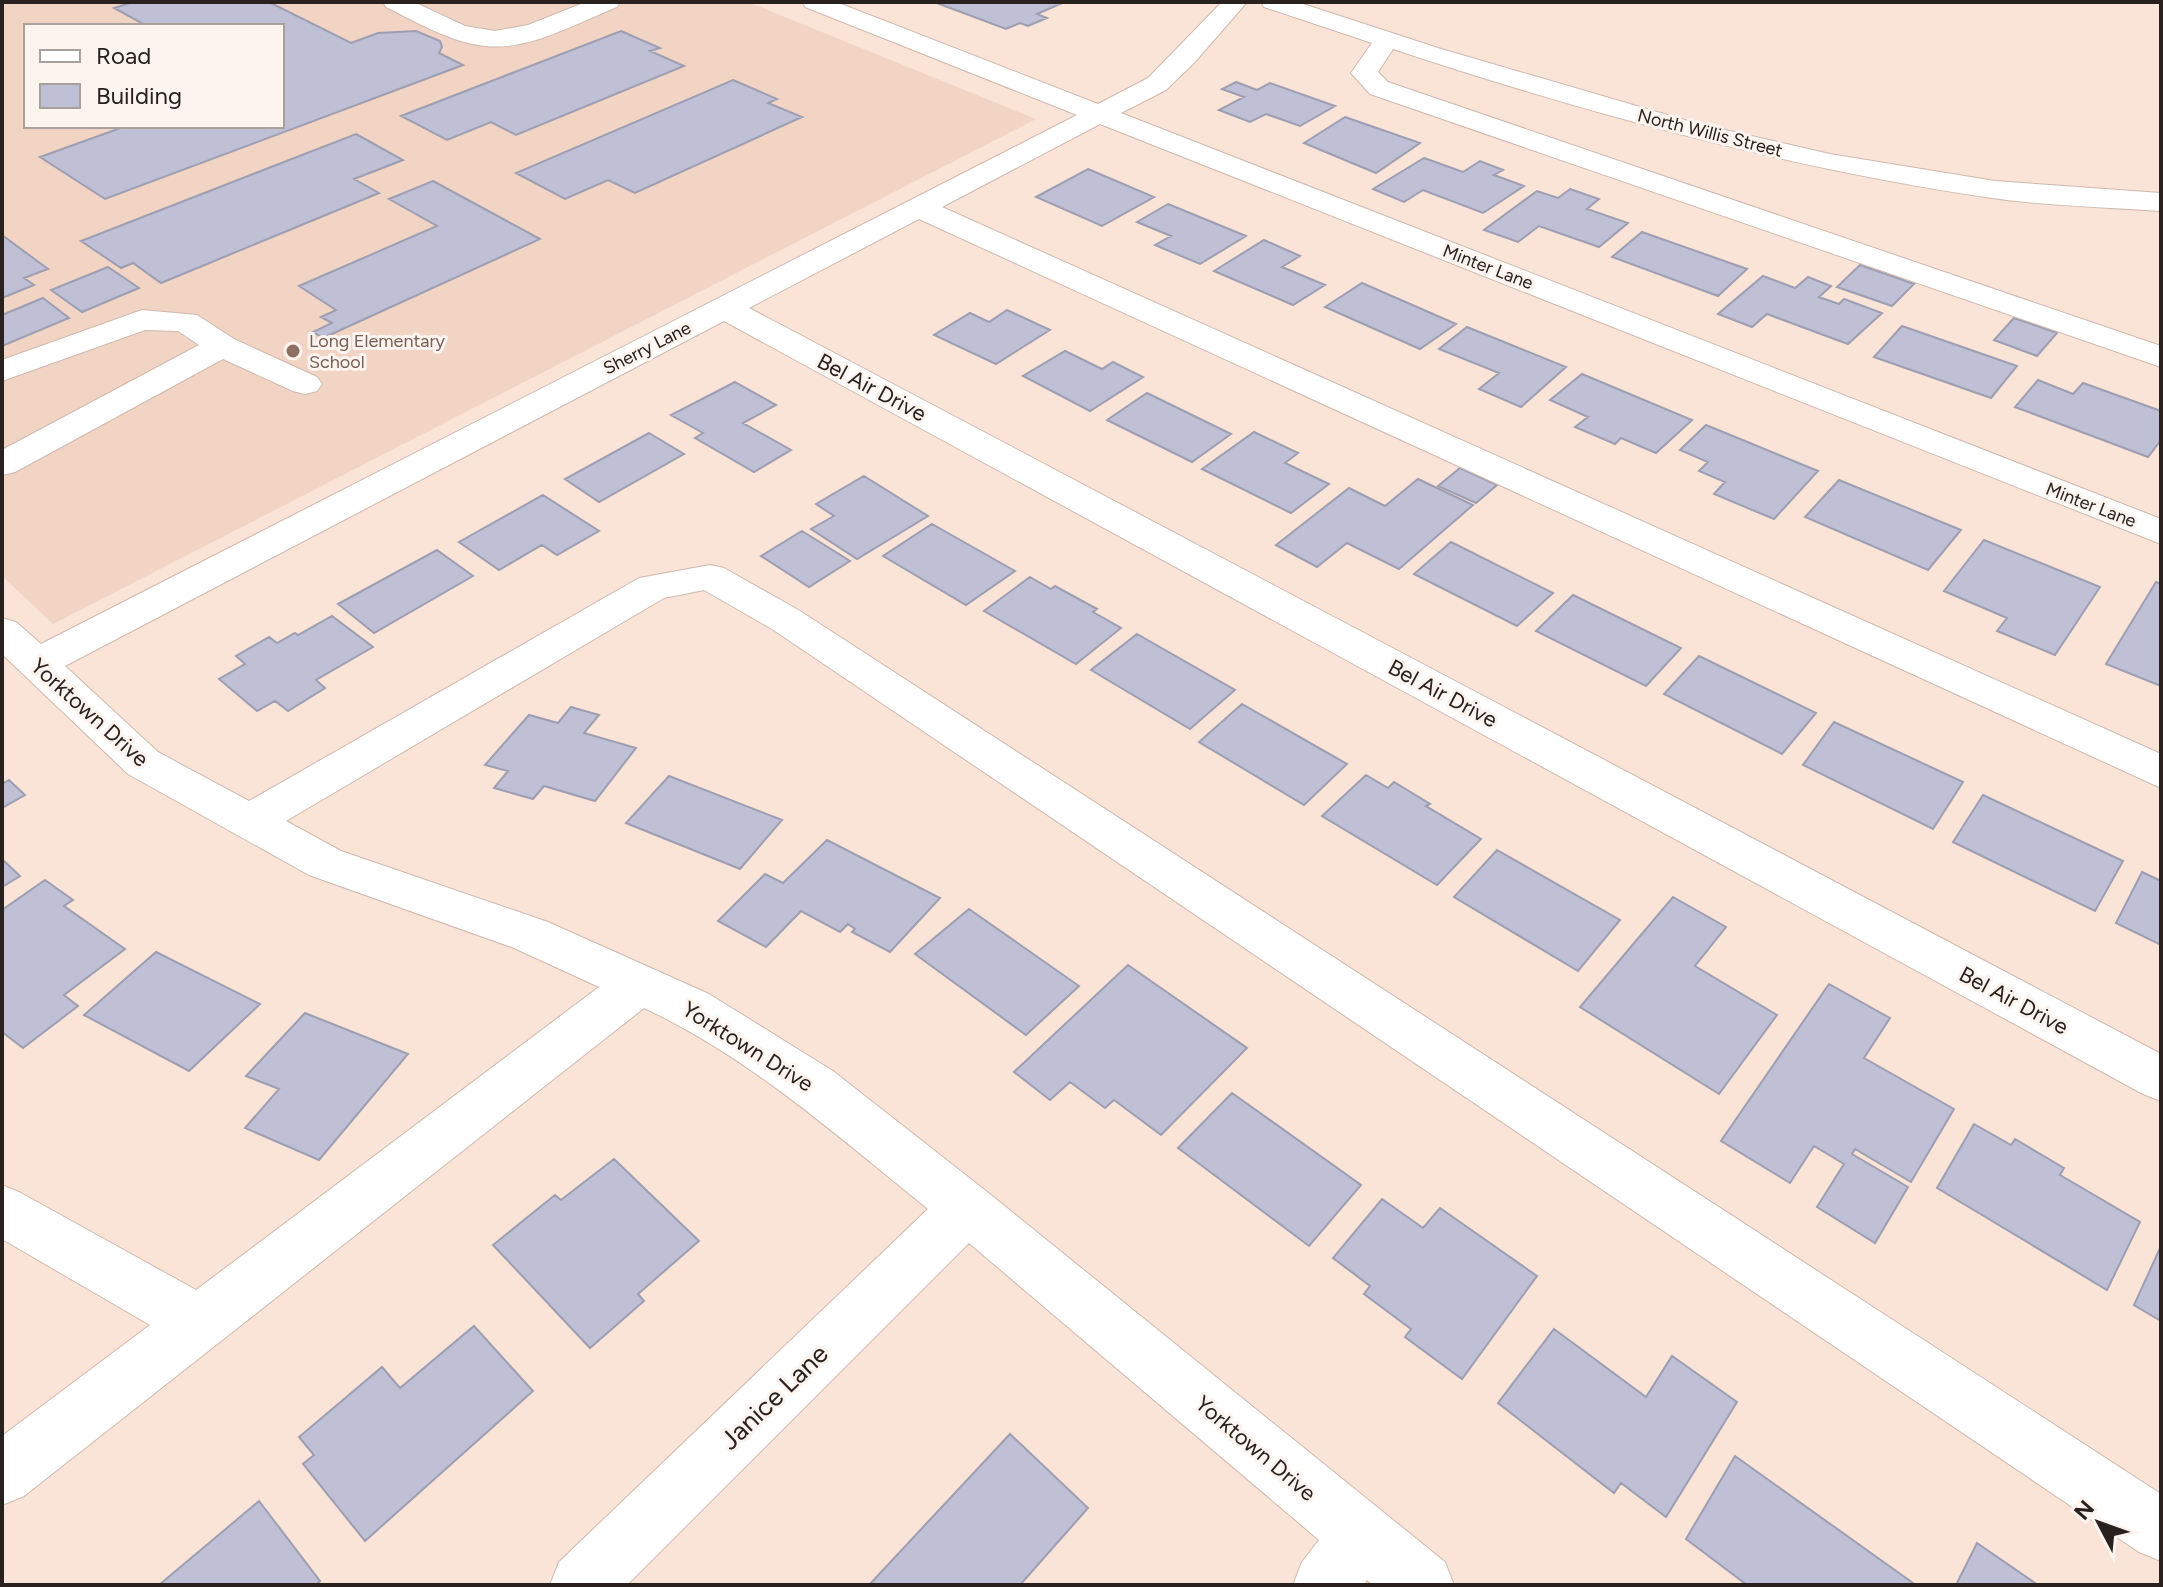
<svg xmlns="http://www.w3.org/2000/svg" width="2163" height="1587" font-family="Figtree,sans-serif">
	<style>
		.built { fill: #f1d4c4; fill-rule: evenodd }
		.building { fill: #bfbfd5; stroke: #9e9eb2; stroke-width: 2 }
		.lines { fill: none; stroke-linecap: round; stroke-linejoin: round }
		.minor-casing { stroke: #ceb9ad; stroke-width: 2 }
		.minor { fill: #fff; fill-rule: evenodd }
		.education-dot { fill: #8d6e63; stroke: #fdf4ef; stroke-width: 3 }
		.labels { text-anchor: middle; stroke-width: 6; stroke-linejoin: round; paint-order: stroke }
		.far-street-label { font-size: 18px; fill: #29211d; stroke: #fdf4ef }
		.far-education-label { font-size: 18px; fill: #785e54; stroke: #fdf4ef; text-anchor: start }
		.street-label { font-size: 22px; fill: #29211d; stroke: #fdf4ef }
		.near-street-label { font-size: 26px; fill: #29211d; stroke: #fdf4ef }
	</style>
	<rect width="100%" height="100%" fill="#fae3d7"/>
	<!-- built -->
	<path class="built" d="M2 2H748L1036 119 53 624 2 576ZM26 26H282V126H26Z"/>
	<!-- building -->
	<path class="building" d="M133 2H269L351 43 378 33 416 31 440 41 442 47 439 53 463 65 105 199 40 157 126 126H282V26H147L114 8Z
		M934 2H1055L1060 4 1037 14 1047 18 1028 26 1020 23 1006 29Z
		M621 31 660 48 650 51 684 66 516 135 491 122 447 140 401 116Z
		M733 80 777 99 768 103 802 117 635 193 608 180 565 199 516 173Z
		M1236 82 1257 90 1270 83 1335 106 1300 126 1266 114 1250 122 1219 110 1244 97 1222 89Z
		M1345 117 1420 143 1376 173 1304 143Z
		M356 134 403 160 354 179 379 193 161 283 133 263 121 268 81 241Z
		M1424 158 1463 172 1480 161 1503 170 1494 175 1524 186 1483 213 1423 190 1404 202 1373 189Z
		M1088 169 1154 197 1102 226 1036 197Z
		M433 181 540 239 323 338 313 332 332 323 321 317 336 310 299 286 437 226 389 199Z
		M1570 189 1599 199 1587 209 1628 223 1599 247 1539 226 1518 242 1484 230 1537 191 1558 198Z
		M1168 204 1246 236 1200 264 1155 245 1171 236 1137 222Z
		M1642 232 1747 269 1718 296 1612 257Z
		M2 235 48 269 24 278 34 285 2 298Z
		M1264 240 1300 256 1282 267 1325 285 1293 305 1214 271Z
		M1860 265 1914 284 1892 306 1837 287Z
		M108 267 139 288 82 312 51 290Z
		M1763 276 1795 288 1808 277 1831 286 1819 297 1839 304 1844 299 1882 313 1848 344 1767 314 1752 327 1718 314Z
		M1362 283 1456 324 1420 349 1325 307Z
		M43 298 69 318 2 346V315Z
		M1007 310 1050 330 996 364 934 335 970 313 989 322Z
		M2014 318 2057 333 2037 356 1994 340Z
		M1902 326 2017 366 1991 398 1874 357Z
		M1467 327 1566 367 1521 407 1479 389 1499 373 1439 349Z
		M1065 351 1102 369 1113 362 1143 377 1090 411 1023 376Z
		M1582 374 1692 420 1656 453 1621 438 1615 444 1575 427 1588 417 1550 400Z
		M2038 380 2073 394 2083 383 2161 411V440L2148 457 2015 407Z
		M735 382 776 405 743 423 791 450 754 472 695 438 703 433 671 415Z
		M1147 393 1231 434 1192 462 1107 420Z
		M1706 425 1818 471 1774 519 1714 494 1725 482 1699 471 1708 462 1680 450Z
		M1254 432 1298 453 1285 463 1329 484 1291 513 1202 469Z
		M649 433 684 454 599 502 565 479Z
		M1460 468 1497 485 1476 503 1438 486Z
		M864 476 928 516 857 559 811 529 834 516 816 504Z
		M1418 479 1473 505 1399 569 1347 543 1317 567 1276 545 1349 488 1385 506Z
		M1839 480 1961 530 1928 570 1805 517Z
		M543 495 599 531 557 555 542 545 499 570 459 542Z
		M932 524 1015 571 966 605 883 556Z
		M802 531 850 561 809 587 761 556Z
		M1984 540 2100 587 2055 655 1997 631 2007 618 1944 591Z
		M1451 542 1553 593 1517 626 1414 574Z
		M437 550 473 576 374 633 338 604Z
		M1030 577 1051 589 1055 586 1097 609 1093 612 1121 628 1076 664 984 611Z
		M2156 582 2161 584V686L2106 664Z
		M1573 595 1681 648 1646 686 1536 631Z
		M332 616 373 647 316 680 325 688 288 711 275 701 257 711 219 679 245 664 236 656 269 637 277 643 295 633 298 635Z
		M1137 634 1235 690 1190 729 1091 670Z
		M1699 656 1816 713 1782 754 1664 694Z
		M1242 704 1347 764 1304 805 1199 742Z
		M571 707 599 715 584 733 636 748 595 801 544 786 533 799 494 788 508 771 485 765 529 715 558 723Z
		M1834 722 1963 782 1933 829 1803 765Z
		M1366 775 1388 788 1394 782 1430 804 1426 806 1481 839 1437 885 1322 816Z
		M669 776 782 820 740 869 626 823Z
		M9 780 25 795 2 808V784Z
		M1983 795 2123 861 2095 911 1953 842Z
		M827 840 940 898 890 952 852 932 855 929 848 924 840 932 801 911 766 947 718 921 765 874 783 883Z
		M1497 850 1620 920 1578 971 1454 897Z
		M2 859 20 876 2 887Z
		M2142 872 2161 881V945L2116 923Z
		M45 880 73 900 64 906 125 949 64 995 78 1006 23 1048 2 1032V910Z
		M1673 897 1726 927 1695 966 1777 1015 1719 1094 1580 1007Z
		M969 909 1079 986 1026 1035 915 954Z
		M156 952 260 1004 189 1071 84 1015Z
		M1128 965 1247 1048 1161 1135 1114 1100 1105 1108 1070 1082 1050 1100 1014 1072Z
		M1829 984 1890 1018 1864 1058 1954 1109 1911 1182 1855 1149 1852 1154 1908 1187 1875 1243 1817 1207 1844 1164 1814 1146 1790 1183 1721 1141Z
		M305 1013 408 1054 319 1160 245 1128 279 1089 246 1076Z
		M1232 1093 1361 1185 1309 1246 1178 1148Z
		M1974 1124 2011 1145 2015 1139 2064 1168 2060 1175 2140 1222 2107 1290 1937 1188Z
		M614 1159 699 1241 638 1294 644 1301 590 1348 493 1245 555 1195 561 1200Z
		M1382 1199 1423 1228 1440 1208 1537 1276 1462 1379 1405 1337 1411 1329 1364 1294 1370 1286 1333 1258Z
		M2161 1246V1321L2134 1305Z
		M474 1326 533 1391 365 1541 303 1464 314 1455 299 1437 382 1367 400 1388Z
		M1554 1329 1646 1397 1672 1356 1737 1402 1666 1517 1621 1483 1614 1493 1498 1403Z
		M1010 1434 1088 1508 1020 1585H869Z
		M1735 1456 1913 1583 1912 1585H1747L1686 1539Z
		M259 1501 320 1581 315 1585H159Z
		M1977 1543 2038 1585H1956Z"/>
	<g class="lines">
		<!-- minor casing -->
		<g class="minor-casing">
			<path id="minor" d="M383 2H414L465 26 495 31 528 25 586 2H620L617 7C577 23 529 51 485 46 450 42 418 23 386 7Z
				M802 2H836L1098 104 1148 78 1222 2H1247L1194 63 1166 90 1121 113 2161 519V544L1100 124 942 207 2161 754V788L919 219 749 308 2161 1054V1101L2143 1094 724 321 65 666 158 752 249 801 639 578 710 565 724 568 800 611 2161 1494V1561L2139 1552 772 629 704 590 664 598 286 821 341 851 548 922 709 994 833 1071 986 1191 1445 1562 1454 1585H1373L1367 1580 1364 1585H1293L1302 1562 1319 1540 969 1243 627 1585H550L559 1562 928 1209C839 1137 749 1057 644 1008L24 1496 2 1505V1436L150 1325 2 1239V1185L21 1193 196 1290 599 987 514 948 309 875 128 774 2 654V618L16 622 41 644 1077 115 805 7Z
				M1261 2H1297L1438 48 1695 123 1830 154 1995 181 2161 193V211C2105 207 2047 206 1992 198 1788 168 1589 114 1393 49L1378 72 1388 82 2161 346V367L1370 94 1351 73 1372 43 1264 7Z
				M142 310 197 315 234 339 317 377 322 384 317 391 305 394 293 391 223 359 15 472 2 475V450L199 345 178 331 145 330 2 381V360Z"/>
		</g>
		<!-- minor -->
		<use href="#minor" class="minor"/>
	</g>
	<!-- markers -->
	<circle class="education-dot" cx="293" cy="351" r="8"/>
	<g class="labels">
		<!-- far-street labels -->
		<g class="far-street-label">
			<text transform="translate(1710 133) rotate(14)" y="6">North Willis Street</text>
			<text transform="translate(1488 267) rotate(21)" y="6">Minter Lane</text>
			<text transform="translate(647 348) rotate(-27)" y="6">Sherry Lane</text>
			<text transform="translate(2091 505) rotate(21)" y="6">Minter Lane</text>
		</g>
		<!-- far-education labels -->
		<g class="far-education-label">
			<text x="309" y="347">Long Elementary<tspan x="309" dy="21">School</tspan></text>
		</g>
		<!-- street labels -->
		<g class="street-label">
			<text transform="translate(872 387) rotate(28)" y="8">Bel Air Drive</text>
			<text transform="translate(1443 693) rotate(28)" y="8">Bel Air Drive</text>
			<text transform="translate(90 712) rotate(42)" y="8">Yorktown Drive</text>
			<text transform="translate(2014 1000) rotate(28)" y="8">Bel Air Drive</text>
			<text transform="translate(748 1046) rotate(32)" y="8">Yorktown Drive</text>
			<text transform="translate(1256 1448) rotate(40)" y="8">Yorktown Drive</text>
		</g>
		<!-- near-street labels -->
		<g class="near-street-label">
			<text transform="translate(774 1397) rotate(-44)" y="9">Janice Lane</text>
		</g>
	</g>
	<!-- border -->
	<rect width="2163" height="1587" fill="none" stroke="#29211d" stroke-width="8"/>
	<!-- legend -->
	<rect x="24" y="24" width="260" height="104" fill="#fdf4ef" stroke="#a8a09b" stroke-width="2"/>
	<rect x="40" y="50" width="40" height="12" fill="#ffffff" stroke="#a8a09b" stroke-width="2"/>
	<text x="96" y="64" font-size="24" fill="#29211d">Road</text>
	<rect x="40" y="84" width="40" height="24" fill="#bfbfd5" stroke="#a8a09b" stroke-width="2"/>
	<text x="96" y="104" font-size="24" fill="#29211d">Building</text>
	<!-- north arrow -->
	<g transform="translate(2099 1523) rotate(311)" stroke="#fdf4ef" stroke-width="6" paint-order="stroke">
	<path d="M0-6L14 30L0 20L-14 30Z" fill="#29211d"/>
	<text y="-12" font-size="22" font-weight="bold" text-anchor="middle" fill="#29211d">N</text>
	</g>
</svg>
